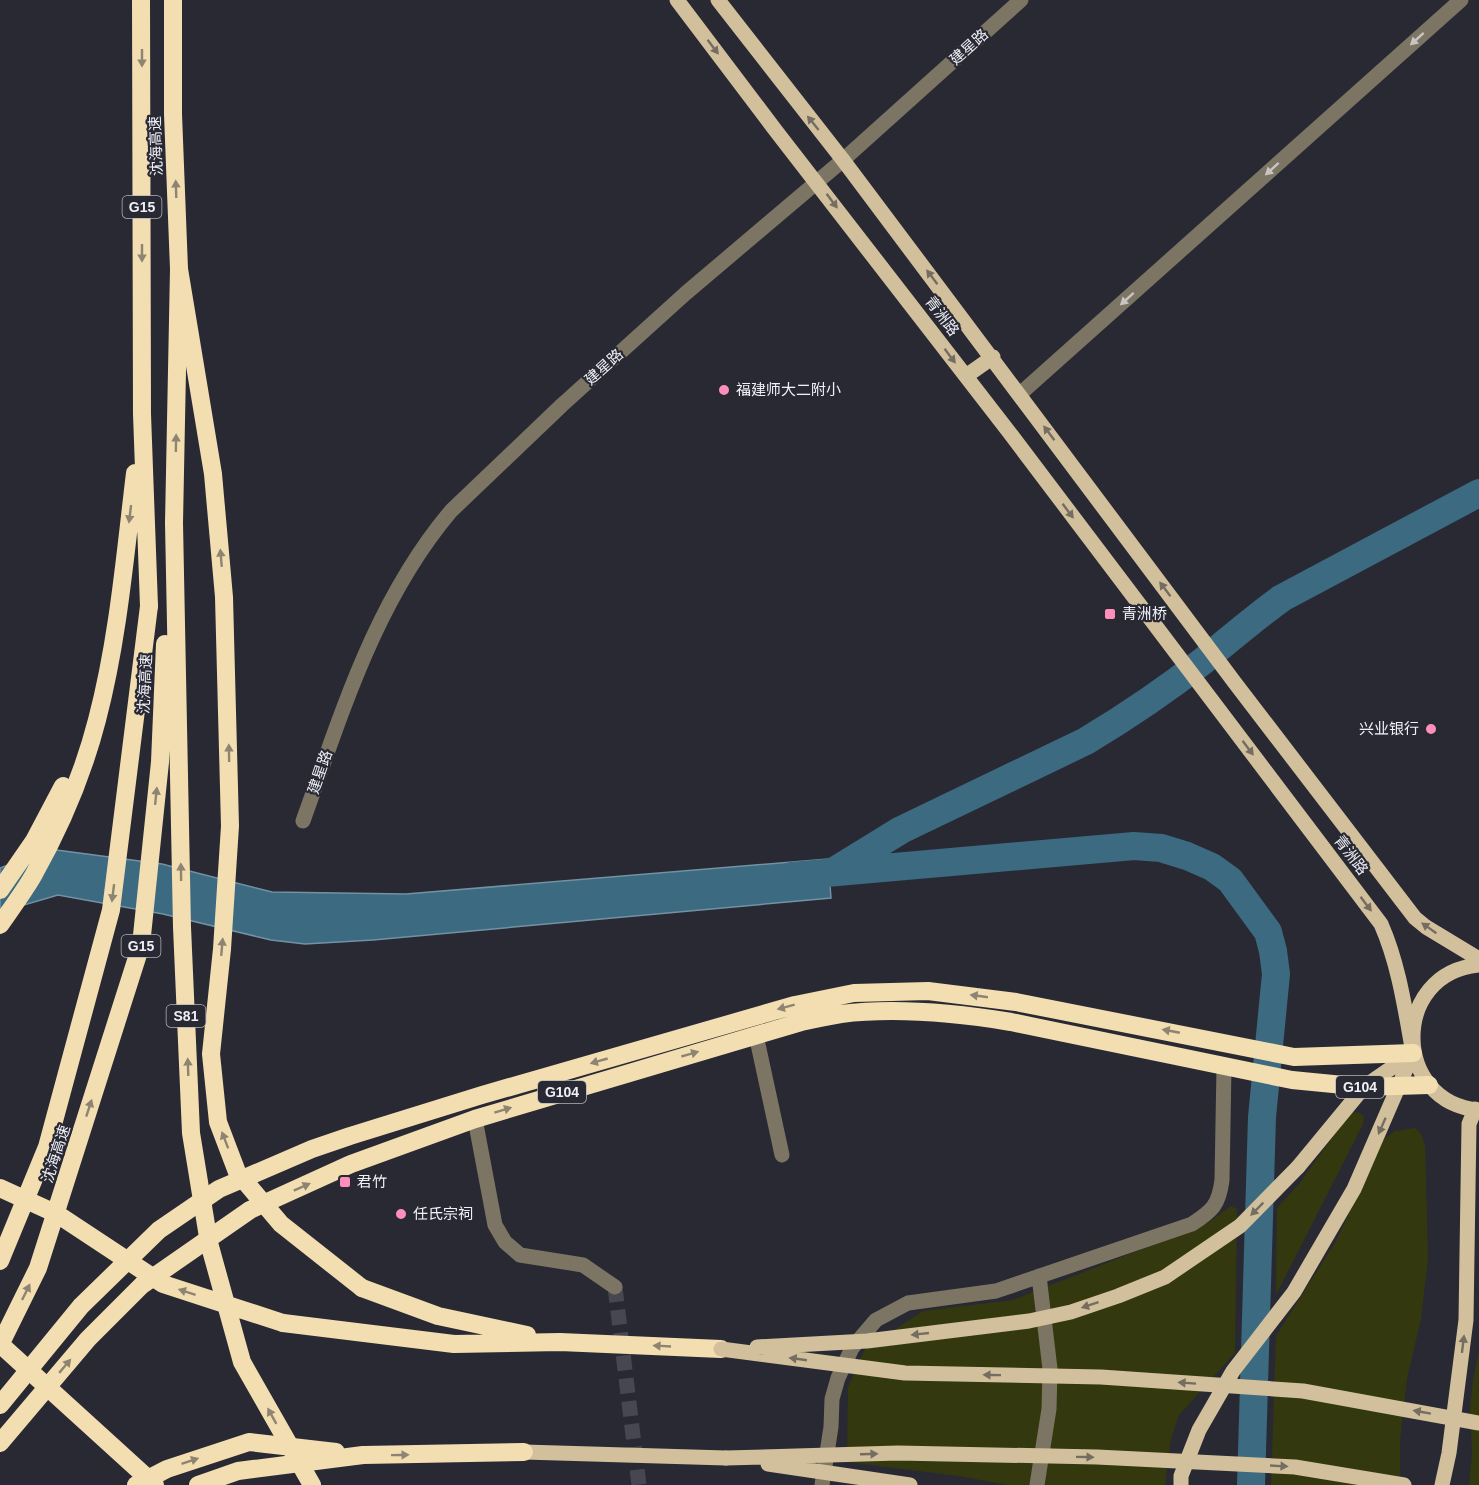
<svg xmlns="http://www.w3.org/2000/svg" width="1479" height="1485" font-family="Helvetica,'Noto Sans SC',sans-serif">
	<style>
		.green { fill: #33380e }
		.water { fill: #3c6a81; stroke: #7292a4; stroke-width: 1.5 }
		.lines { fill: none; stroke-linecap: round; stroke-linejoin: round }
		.river { stroke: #3c6a81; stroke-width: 28 }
		.minor-tunnel { stroke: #474751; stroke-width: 15; stroke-dasharray: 15 8; stroke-linecap: butt }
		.minor { stroke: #7d7563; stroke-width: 15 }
		.major { stroke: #d1c09b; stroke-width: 15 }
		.highway { stroke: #f3deb1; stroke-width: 18 }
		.major-bridge { stroke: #d1c09b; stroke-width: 15 }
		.highway-bridge { stroke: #f3deb1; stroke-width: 18 }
		.oneway { fill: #c7c4c3 }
		.oneway2 { fill: #756d62 }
		.oneway3 { fill: #8e8472 }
		.poi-dot { fill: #fe8ebb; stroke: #292934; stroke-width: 2 }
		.labels { text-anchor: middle; stroke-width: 4.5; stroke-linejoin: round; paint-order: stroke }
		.shield { fill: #292934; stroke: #b4b4bc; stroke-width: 1.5 }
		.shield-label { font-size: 14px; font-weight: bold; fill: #efeff7 }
		.street-label { font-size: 15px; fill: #efeff7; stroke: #292934 }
		.poi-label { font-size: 15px; fill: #efeff7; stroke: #292934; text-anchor: start }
	</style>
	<rect width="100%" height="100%" fill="#292934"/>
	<!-- green -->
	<path class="green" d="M1354 1112 1360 1113 1364 1117 1363 1124 1276 1295 1277 1208 1299 1184 1348 1116Z
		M1415 1128 1421 1133 1425 1145 1428 1259 1421 1319 1407 1379 1400 1441V1485H1271L1276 1336 1336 1241 1384 1139 1395 1131Z
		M1231 1206 1237 1209 1235 1353 1179 1415 1171 1439 1165 1485H1007L959 1476 847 1462 848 1387 865 1349 923 1311 1013 1300 1208 1223Z
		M1479 1351V1485H1469L1472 1454 1470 1408 1473 1379Z"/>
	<!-- water -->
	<path class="water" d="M49 849 162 864 272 892 406 894 828 859 831 898 373 940 305 944 271 940 163 914 58 895 0 912V868Z"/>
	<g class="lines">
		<!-- river -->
		<path class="river" d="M836 870 901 830 1086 741C1126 717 1166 690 1203 661 1229 640 1254 618 1282 598L1479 493
			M792 876 1134 846 1161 848 1187 856 1212 867 1230 880 1268 932 1273 951 1276 974 1262 1117 1251 1485"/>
		<!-- minor-tunnel -->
		<path class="minor-tunnel" d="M615 1287 639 1485"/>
		<!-- minor -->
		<path class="minor" d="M1020 394 1461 0
			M303 821C342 713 375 601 451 511L562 405 686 293 843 160 1021 0
			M756 1035 782 1155
			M475 1119 495 1225 505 1242 520 1255 583 1265 615 1287
			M822 1485 831 1427 832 1399 838 1378 852 1348 876 1320 908 1303 996 1291 1192 1224C1212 1211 1219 1205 1222 1180L1224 1067
			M1037 1485 1049 1409 1050 1369 1039 1276"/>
		<!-- major -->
		<path class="major" d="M677 0 776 131 1009 432 1381 924C1399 965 1405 1009 1413 1053
			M718 0 843 160 1235 683 1415 918 1426 927 1479 959
			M966 376 993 357
			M1479 965C1390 973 1392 1103 1479 1110
			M1298 1167 1364 1087 1413 1053
			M524 1452 726 1458
			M1181 1485V1476L1199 1430 1233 1371 1294 1292 1354 1189 1413 1053
			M1442 1485 1449 1453 1466 1320 1469 1124 1475 1109"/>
		<!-- highway -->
		<path class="highway" d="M141 0 142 414 149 606
			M173 0V114L179 269 174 523
			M0 890 34 841 63 786
			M0 925C11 909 23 893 33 876 60 828 83 774 97 720 118 640 125 556 135 473
			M362 1288 438 1316 527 1335
			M283 1323 454 1344 560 1342 721 1349
			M0 1405 81 1306 159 1230 219 1189 312 1149 350 1136 482 1095 795 1005 854 993 928 991 1016 1002 1294 1057 1413 1053
			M0 1443 88 1339 142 1285 250 1210 351 1164 475 1119 801 1022C814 1019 828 1016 841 1014 898 1007 956 1013 1011 1022L1292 1080 1364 1087 1429 1085
			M136 1485 167 1469 249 1442 336 1452
			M198 1485 238 1471 363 1455 524 1452"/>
		<!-- major-bridge -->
		<path class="major-bridge" d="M757 1347 867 1341 1029 1321 1071 1312 1118 1296 1165 1277 1240 1226 1298 1167
			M721 1349 905 1373 1101 1377 1303 1391 1479 1423
			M726 1458 898 1453 1097 1457 1295 1467 1404 1485
			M768 1464 910 1485"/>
		<!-- highway-bridge -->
		<path class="highway-bridge" d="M179 269 213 474 224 597 230 826 222 949 211 1054 218 1122 237 1172 281 1224 362 1288
			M174 523 182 927 191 1133 209 1243 242 1362 312 1485
			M0 1188 57 1214 163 1284 283 1323
			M0 1261 47 1147 111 910 149 606
			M0 1344 155 1485
			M0 1345 38 1268 141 945 160 762 165 644"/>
	</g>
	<!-- one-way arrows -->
	<defs><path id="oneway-solid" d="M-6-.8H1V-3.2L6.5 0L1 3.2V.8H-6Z" transform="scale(1.5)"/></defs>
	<g class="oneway">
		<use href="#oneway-solid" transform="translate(1417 39) rotate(138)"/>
		<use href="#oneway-solid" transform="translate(1272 169) rotate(138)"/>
		<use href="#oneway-solid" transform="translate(1127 299) rotate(138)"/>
	</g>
	<g class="oneway2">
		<use href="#oneway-solid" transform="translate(713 47) rotate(53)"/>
		<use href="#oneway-solid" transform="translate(813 123) rotate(-129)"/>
		<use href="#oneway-solid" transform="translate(832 201) rotate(53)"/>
		<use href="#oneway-solid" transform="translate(932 277) rotate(-127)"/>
		<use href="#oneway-solid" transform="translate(950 356) rotate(53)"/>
		<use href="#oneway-solid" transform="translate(1049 433) rotate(-127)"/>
		<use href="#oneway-solid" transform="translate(1068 511) rotate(53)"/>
		<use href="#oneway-solid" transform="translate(1165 589) rotate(-127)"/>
		<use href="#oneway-solid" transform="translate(1248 748) rotate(53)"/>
		<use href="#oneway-solid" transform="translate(1366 904) rotate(53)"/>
		<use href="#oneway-solid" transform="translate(1429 928) rotate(-145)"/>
		<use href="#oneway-solid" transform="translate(1382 1126) rotate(114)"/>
		<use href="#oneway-solid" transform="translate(1257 1209) rotate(135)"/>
		<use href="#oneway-solid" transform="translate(1090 1305) rotate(162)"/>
		<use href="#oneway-solid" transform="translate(920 1334) rotate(174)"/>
		<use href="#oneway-solid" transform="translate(1463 1344) rotate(-83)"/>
		<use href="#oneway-solid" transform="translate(798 1359) rotate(-172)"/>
		<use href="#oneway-solid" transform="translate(992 1375) rotate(-179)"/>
		<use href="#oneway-solid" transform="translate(1187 1383) rotate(-176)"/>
		<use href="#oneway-solid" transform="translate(1422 1412) rotate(-170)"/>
		<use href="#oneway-solid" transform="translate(869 1454) rotate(-2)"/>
		<use href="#oneway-solid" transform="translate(1085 1457) rotate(1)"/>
		<use href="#oneway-solid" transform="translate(1279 1466) rotate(3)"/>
	</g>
	<g class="oneway3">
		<use href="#oneway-solid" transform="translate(142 58) rotate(90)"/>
		<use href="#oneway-solid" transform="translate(176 189) rotate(-92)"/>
		<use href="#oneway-solid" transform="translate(142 253) rotate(90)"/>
		<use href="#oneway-solid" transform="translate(176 443) rotate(-89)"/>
		<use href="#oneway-solid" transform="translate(130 514) rotate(97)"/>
		<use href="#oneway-solid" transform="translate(221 558) rotate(-95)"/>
		<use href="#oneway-solid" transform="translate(229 753) rotate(-91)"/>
		<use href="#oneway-solid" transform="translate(156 796) rotate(-84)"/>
		<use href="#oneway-solid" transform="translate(181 872) rotate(-91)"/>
		<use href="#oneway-solid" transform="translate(113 893) rotate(97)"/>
		<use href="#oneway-solid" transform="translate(222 947) rotate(-85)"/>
		<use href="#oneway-solid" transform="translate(979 996) rotate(-172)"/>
		<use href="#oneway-solid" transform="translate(786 1007) rotate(165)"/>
		<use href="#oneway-solid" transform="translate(1171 1031) rotate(-169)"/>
		<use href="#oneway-solid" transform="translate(690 1054) rotate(-16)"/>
		<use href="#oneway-solid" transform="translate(599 1061) rotate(164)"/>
		<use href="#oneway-solid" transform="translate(188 1067) rotate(-92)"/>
		<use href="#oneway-solid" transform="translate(89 1108) rotate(-72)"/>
		<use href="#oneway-solid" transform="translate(503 1110) rotate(-17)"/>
		<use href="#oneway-solid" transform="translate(225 1140) rotate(-111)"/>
		<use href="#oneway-solid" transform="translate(302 1187) rotate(-24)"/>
		<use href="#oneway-solid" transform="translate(26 1292) rotate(-64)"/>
		<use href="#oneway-solid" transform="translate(187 1292) rotate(-162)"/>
		<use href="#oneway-solid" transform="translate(662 1346) rotate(-177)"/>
		<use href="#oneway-solid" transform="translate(65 1366) rotate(-50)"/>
		<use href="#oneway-solid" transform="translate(272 1416) rotate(-119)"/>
		<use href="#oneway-solid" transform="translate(400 1455) rotate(-1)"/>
		<use href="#oneway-solid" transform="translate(190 1461) rotate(-18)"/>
	</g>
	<!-- markers -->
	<g class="poi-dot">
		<circle cx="724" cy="390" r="6"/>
		<rect x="1104" y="608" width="12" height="12" rx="3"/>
		<circle cx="1431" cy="729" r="6"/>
		<rect x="339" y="1176" width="12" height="12" rx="3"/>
		<circle cx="401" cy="1214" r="6"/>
	</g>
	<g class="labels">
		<!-- shield labels -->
		<g class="shield">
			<rect x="122.5" y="196" width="39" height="22" rx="4.5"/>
			<rect x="121.5" y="935" width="39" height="22" rx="4.5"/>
			<rect x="166.5" y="1005" width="39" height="22" rx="4.5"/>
			<rect x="1336" y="1076" width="48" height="22" rx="4.5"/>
			<rect x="538" y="1081" width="48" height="22" rx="4.5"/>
		</g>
		<g class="shield-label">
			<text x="142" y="212">G15</text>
			<text x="141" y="951">G15</text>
			<text x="186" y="1021">S81</text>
			<text x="1360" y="1092">G104</text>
			<text x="562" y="1097">G104</text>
		</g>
		<!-- street labels -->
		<g class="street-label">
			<text transform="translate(969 47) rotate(-42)" y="5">建星路</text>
			<text transform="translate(156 146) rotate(-92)" y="5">沈海高速</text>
			<text transform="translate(942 316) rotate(53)" y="5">青洲路</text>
			<text transform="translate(604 367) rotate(-42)" y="5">建星路</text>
			<text transform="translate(145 684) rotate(-87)" y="5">沈海高速</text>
			<text transform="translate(320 772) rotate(-71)" y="5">建星路</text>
			<text transform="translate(1351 855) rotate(53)" y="5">青洲路</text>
			<text transform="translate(56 1154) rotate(-72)" y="5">沈海高速</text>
		</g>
		<!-- poi labels -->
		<g class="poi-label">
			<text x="736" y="395">福建师大二附小</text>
			<text x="1122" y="619">青洲桥</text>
			<text x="1419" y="734" text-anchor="end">兴业银行</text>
			<text x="357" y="1187">君竹</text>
			<text x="413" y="1219">任氏宗祠</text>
		</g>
	</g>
</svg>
